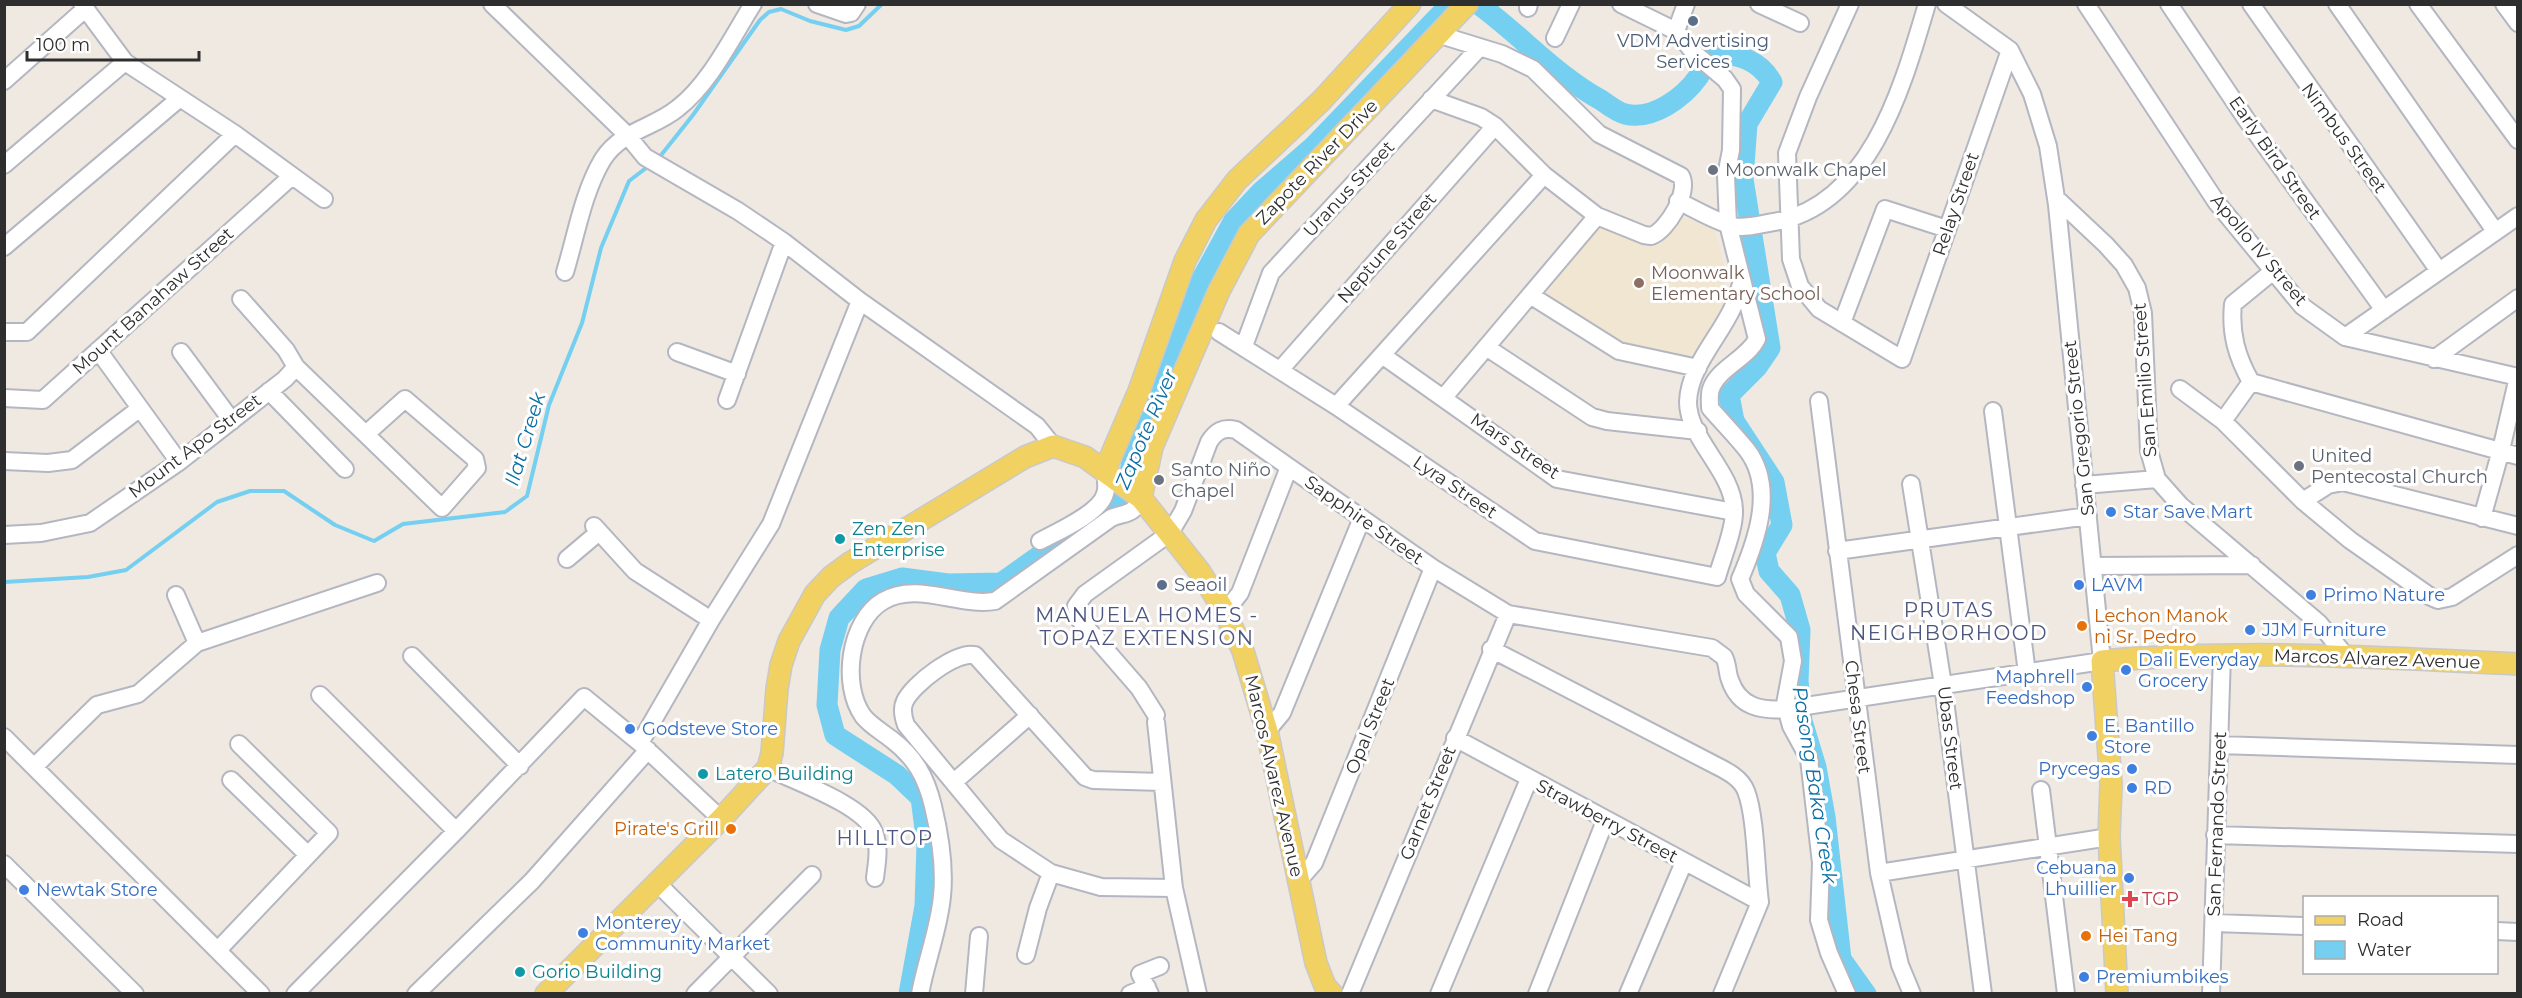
<svg xmlns="http://www.w3.org/2000/svg" width="2522" height="998" font-family="Montserrat,sans-serif">
	<style>
		.education { fill: #f0e6d1 }
		.water { fill: #75cff0 }
		.lines { fill: none; stroke-linecap: round; stroke-linejoin: round }
		.stream { stroke: #75cff0; stroke-width: 4 }
		.river { stroke: #75cff0; stroke-width: 21 }
		.minor-casing { stroke: #b4b7c1; stroke-width: 20 }
		.major-casing { stroke: #c9c9c9; stroke-width: 24 }
		.minor { stroke: #fff; stroke-width: 16 }
		.major { stroke: #f2d163; stroke-width: 21 }
		.service-dot { fill: #5c6f8a; stroke: #fff; stroke-width: 2 }
		.worship-dot { fill: #6b7280; stroke: #fff; stroke-width: 2 }
		.education-dot { fill: #8d6e63; stroke: #fff; stroke-width: 2 }
		.shop-dot { fill: #3f7fe0; stroke: #fff; stroke-width: 2 }
		.culture-dot { fill: #0f9aa8; stroke: #fff; stroke-width: 2 }
		.food-dot { fill: #e8710a; stroke: #fff; stroke-width: 2 }
		.health-dot { fill: #e0444e; stroke: #fff; stroke-width: 2 }
		.labels { text-anchor: middle; stroke-width: 6; stroke-linejoin: round; paint-order: stroke }
		.service-label { font-size: 18px; fill: #4e5e75; stroke: #fff }
		.street-label { font-size: 18px; fill: #2e2e2e; stroke: #fff }
		.worship-label { font-size: 18px; fill: #5b616d; stroke: #fff; text-anchor: start }
		.education-label { font-size: 18px; fill: #785e54; stroke: #fff; text-anchor: start }
		.shop-label { font-size: 18px; fill: #366cbe; stroke: #fff; text-anchor: start }
		.culture-label { font-size: 18px; fill: #0d838f; stroke: #fff; text-anchor: start }
		.food-label { font-size: 18px; fill: #c56008; stroke: #fff; text-anchor: start }
		.health-label { font-size: 18px; fill: #be3a42; stroke: #fff; text-anchor: start }
		.water-label { font-size: 20px; font-style: italic; fill: #0d6fa3; stroke: #fff }
		.neighbourhood-label { font-size: 20px; letter-spacing: 1.5px; fill: #4d5680; stroke: #fff }
	</style>
	<rect width="100%" height="100%" fill="#efe9e1"/>
	<!-- education -->
	<path class="education" d="M1677 215 1715 230 1724 267V305L1696 358 1624 348 1543 298 1600 222 1661 245Z"/>
	<!-- water -->
	<path class="water" d="M1435 5H1459L1250 220 1136 480 1125 474 1120 468 1123 451 1191 277 1225 215 1254 184 1306 139Z"/>
	<g class="lines">
		<!-- stream -->
		<path class="stream" d="M658 159 693 115 760 20 769 12 781 9 810 21 846 30 859 26 882 4
			M4 582 88 577 126 570 217 502 250 491H284L335 525 374 541 403 524 505 512 527 496 549 405 582 323 601 248 629 181 650 165"/>
		<!-- river -->
		<path class="river" d="M1478 4C1521 35 1555 75 1601 100 1608 105 1617 112 1625 114 1653 121 1684 97 1699 76
			M1710 60 1713 56C1737 52 1759 60 1772 82L1747 124 1743 179 1770 348 1757 367 1729 395 1734 421 1774 482 1782 525 1765 553 1769 571 1790 595 1800 630 1798 681 1802 721 1816 767 1825 817 1841 959 1866 994
			M909 994 925 906 927 844 921 798 897 775 835 735 827 705 830 650 839 618 866 589 902 578 948 584 1001 583 1109 507 1122 492 1132 470"/>
		<!-- minor casing -->
		<g class="minor-casing">
			<path id="minor" d="M82 4 125 62 235 134 324 199
				M492 4 627 135 645 157 738 211 784 242 860 301 1037 426 1053 446
				M817 4 846 14 851 13 857 4
				M1621 4 1676 31
				M1686 4 1676 31 1694 53 1725 79 1732 89 1731 150 1726 176 1728 224 1757 339C1747 359 1718 368 1711 389 1709 394 1710 402 1710 408 1722 422 1736 436 1747 450 1776 488 1756 542 1740 579L1746 594 1789 637 1793 661 1785 704 1791 726 1809 759 1821 863 1819 920 1829 953 1847 994
				M1759 4 1800 23
				M1850 4 1808 97 1787 153 1791 259 1800 286 1819 309 1902 359 2010 50
				M2086 4 2217 203 2302 306 2345 337 2518 377
				M2169 4 2246 119 2384 310
				M2251 4 2439 271
				M2337 4 2495 231
				M2418 4 2518 140
				M2504 4 2518 23
				M1528 8 1529 4
				M1555 38 1571 4
				M4 81 85 9
				M1431 99 1481 117 1495 126 1544 175 1597 216 1644 235 1651 236C1667 231 1690 192 1681 176L1599 134 1533 69 1502 54 1437 34
				M4 165 125 62
				M2056 198 2106 245 2124 265 2137 288 2143 313 2149 451 2157 479 2180 505 2319 623 2345 655
				M1678 201C1695 209 1714 221 1733 226 1745 229 1761 224 1774 222 1871 205 1903 85 1927 4
				M4 247 180 98
				M565 272C576 236 583 192 603 159 622 130 654 128 678 108 710 83 731 39 753 4
				M2272 272 2233 304C2230 334 2237 357 2251 382L2518 456
				M1530 295 1619 351 1698 368
				M1842 323 1885 209 1947 229
				M4 332H27L235 134
				M1219 332 1336 406 1535 541 1717 577C1722 559 1735 528 1734 510 1733 471 1688 439 1688 402 1689 367 1719 338 1733 307 1737 299 1739 290 1742 281
				M2345 337 2518 216
				M1244 346 1271 273 1480 47
				M1486 347 1592 417 1607 421 1698 431
				M98 350 179 462
				M181 352 232 421
				M677 352 737 374
				M1382 355 1557 479 1734 512
				M2434 359 2518 298
				M296 367 442 508 477 468 475 459 405 399 366 434
				M1280 370 1495 126
				M2180 389 2223 421 2303 501 2350 540 2431 597 2438 600 2452 597 2518 555
				M269 391 345 469
				M1444 397 1597 216
				M4 398 43 400 292 176
				M727 400 784 242
				M1819 401 1879 873 1900 965 1912 994
				M1336 406 1544 175
				M1993 411 2027 673
				M2223 421 2251 382
				M4 461 48 463 72 460 139 409
				M1911 484 1943 685 1983 994
				M2084 485 2157 479
				M2303 501 2328 485 2343 482 2518 526
				M2482 518 2501 450 2518 377
				M594 526 635 571 711 620
				M4 535 41 533 90 523 179 462 285 379 296 367 286 350 241 299
				M1040 541C1057 532 1100 513 1105 494 1108 486 1105 478 1105 470
				M1837 551 2088 516
				M567 559 599 532
				M2093 566 2252 565
				M176 595 197 643
				M1225 612 1240 593 1289 467
				M1491 649 1715 765C1727 771 1741 778 1746 791 1756 816 1756 873 1760 902
				M412 656 520 766
				M320 695 456 831 584 697 640 743 721 819
				M1156 715 1139 688 1079 619 1076 606 1085 594 1170 533 1183 511 1209 442C1216 431 1223 427 1236 430L1433 568 1508 614 1712 648 1724 657C1728 664 1727 673 1730 680 1739 707 1761 711 1786 709L2102 661 2057 205 2048 146 2032 94 2010 50 1946 4
				M1156 722 1174 888 1198 994
				M1267 731 1282 713 1362 518
				M4 737 261 994
				M1455 738 1760 902
				M640 743 711 620 771 524 860 301
				M2219 745 2518 755
				M34 767 97 705 138 694 197 643 377 583
				M768 768C794 781 864 805 874 832 880 847 877 862 875 878
				M231 780 308 855
				M954 782 1030 715
				M1162 782 1093 780 1085 777 975 655C956 651 913 684 905 701 901 709 903 717 906 725L1001 840 1051 873 1101 887 1174 888
				M2041 790 2066 994
				M2215 835 2518 844
				M4 864 135 994
				M1879 873 2109 837
				M1299 880 1314 863 1433 568
				M657 883 769 994
				M2214 923 2304 926
				M2496 931 2518 932
				M218 950 329 833 239 744
				M1026 955 1038 908 1051 873
				M295 994 456 831
				M416 994 532 881 648 750
				M695 994 812 875
				M920 994C926 961 939 929 942 896 945 867 940 835 933 806 926 777 915 757 891 739 882 732 870 725 863 716 841 685 849 621 883 601 917 581 959 607 995 601L1111 518C1126 512 1134 515 1141 498
				M974 994 979 936
				M1130 994 1147 987
				M1150 994 1140 974 1160 966
				M1350 994 1508 614
				M1439 994 1529 779
				M1537 994 1605 821
				M1628 994 1684 862
				M1722 994 1760 902
				M2211 994 2222 655"/>
		</g>
		<!-- major casing -->
		<g class="major-casing">
			<path id="major" d="M1105 470 1139 391 1185 261 1206 220 1237 180 1321 101 1410 4
				M1141 498 1152 447 1219 291 1249 234 1467 4
				M546 994 721 819 768 768 772 753 777 689 781 665 789 641 815 594 831 577 850 563 1025 457 1053 446 1085 457 1141 498 1200 572 1225 612 1243 651 1267 731 1316 963 1325 986 1332 994
				M2117 994 2109 837 2111 784 2102 661C2241 649 2379 657 2518 664"/>
		</g>
		<!-- minor -->
		<use href="#minor" class="minor"/>
		<!-- major -->
		<use href="#major" class="major"/>
	</g>
	<!-- markers -->
	<g class="service-dot">
		<circle cx="1693" cy="21" r="6"/>
		<circle cx="1162" cy="585" r="6"/>
	</g>
	<g class="worship-dot">
		<circle cx="1713" cy="170" r="6"/>
		<circle cx="2299" cy="466" r="6"/>
		<circle cx="1159" cy="480" r="6"/>
	</g>
	<circle class="education-dot" cx="1639" cy="283" r="6"/>
	<g class="shop-dot">
		<circle cx="2111" cy="512" r="6"/>
		<circle cx="2079" cy="585" r="6"/>
		<circle cx="2311" cy="595" r="6"/>
		<circle cx="2250" cy="630" r="6"/>
		<circle cx="2126" cy="670" r="6"/>
		<circle cx="2087" cy="687" r="6"/>
		<circle cx="630" cy="729" r="6"/>
		<circle cx="2092" cy="736" r="6"/>
		<circle cx="2132" cy="769" r="6"/>
		<circle cx="2132" cy="788" r="6"/>
		<circle cx="2129" cy="878" r="6"/>
		<circle cx="24" cy="890" r="6"/>
		<circle cx="583" cy="933" r="6"/>
		<circle cx="2084" cy="977" r="6"/>
	</g>
	<g class="culture-dot">
		<circle cx="840" cy="539" r="6"/>
		<circle cx="703" cy="774" r="6"/>
		<circle cx="520" cy="972" r="6"/>
	</g>
	<g class="food-dot">
		<circle cx="2082" cy="626" r="6"/>
		<circle cx="731" cy="829" r="6"/>
		<circle cx="2086" cy="936" r="6"/>
	</g>
	<path class="health-dot" d="M2127 890h6v6h6v6h-6v6h-6v-6h-6v-6h6z"/>
	<g class="labels">
		<!-- service labels -->
		<g class="service-label">
			<text x="1693" y="47">VDM Advertising<tspan x="1693" dy="21">Services</tspan></text>
			<text x="1174" y="591" text-anchor="start">Seaoil</text>
		</g>
		<!-- street labels -->
		<g class="street-label">
			<text transform="translate(2344 138) rotate(54)" y="6">Nimbus Street</text>
			<text transform="translate(2275 158) rotate(55)" y="6">Early Bird Street</text>
			<text transform="translate(1317 162) rotate(-46)" y="6">Zapote River Drive</text>
			<text transform="translate(1349 189) rotate(-47)" y="6">Uranus Street</text>
			<text transform="translate(1956 204) rotate(-71)" y="6">Relay Street</text>
			<text transform="translate(1387 248) rotate(-49)" y="6">Neptune Street</text>
			<text transform="translate(2259 250) rotate(50)" y="6">Apollo IV Street</text>
			<text transform="translate(153 301) rotate(-42)" y="6">Mount Banahaw Street</text>
			<text transform="translate(2145 380) rotate(-94)" y="6">San Emilio Street</text>
			<text transform="translate(2079 428) rotate(-96)" y="6">San Gregorio Street</text>
			<text transform="translate(195 446) rotate(-37)" y="6">Mount Apo Street</text>
			<text transform="translate(1515 446) rotate(34)" y="6">Mars Street</text>
			<text transform="translate(1455 487) rotate(34)" y="6">Lyra Street</text>
			<text transform="translate(1364 520) rotate(35)" y="6">Sapphire Street</text>
			<text transform="translate(2377 659) rotate(2)" y="6">Marcos Alvarez Avenue</text>
			<text transform="translate(1858 717) rotate(83)" y="6">Chesa Street</text>
			<text transform="translate(1370 726) rotate(-68)" y="6">Opal Street</text>
			<text transform="translate(1950 738) rotate(83)" y="6">Ubas Street</text>
			<text transform="translate(1274 776) rotate(77)" y="6">Marcos Alvarez Avenue</text>
			<text transform="translate(1428 803) rotate(-68)" y="6">Garnet Street</text>
			<text transform="translate(1607 821) rotate(28)" y="6">Strawberry Street</text>
			<text transform="translate(2217 824) rotate(-88)" y="6">San Fernando Street</text>
		</g>
		<!-- worship labels -->
		<g class="worship-label">
			<text x="1725" y="176">Moonwalk Chapel</text>
			<text x="2311" y="462">United<tspan x="2311" dy="21">Pentecostal Church</tspan></text>
			<text x="1171" y="476">Santo Niño<tspan x="1171" dy="21">Chapel</tspan></text>
		</g>
		<!-- education labels -->
		<g class="education-label">
			<text x="1651" y="279">Moonwalk<tspan x="1651" dy="21">Elementary School</tspan></text>
		</g>
		<!-- shop labels -->
		<g class="shop-label">
			<text x="2123" y="518">Star Save Mart</text>
			<text x="2091" y="591">LAVM</text>
			<text x="2323" y="601">Primo Nature</text>
			<text x="2262" y="636">JJM Furniture</text>
			<text x="2138" y="666">Dali Everyday<tspan x="2138" dy="21">Grocery</tspan></text>
			<text x="2075" y="683" text-anchor="end">Maphrell<tspan x="2075" dy="21">Feedshop</tspan></text>
			<text x="2104" y="732">E. Bantillo<tspan x="2104" dy="21">Store</tspan></text>
			<text x="642" y="735">Godsteve Store</text>
			<text x="2120" y="775" text-anchor="end">Prycegas</text>
			<text x="2144" y="794">RD</text>
			<text x="2117" y="874" text-anchor="end">Cebuana<tspan x="2117" dy="21">Lhuillier</tspan></text>
			<text x="36" y="896">Newtak Store</text>
			<text x="595" y="929">Monterey<tspan x="595" dy="21">Community Market</tspan></text>
			<text x="2096" y="983">Premiumbikes</text>
		</g>
		<!-- culture labels -->
		<g class="culture-label">
			<text x="852" y="535">Zen Zen<tspan x="852" dy="21">Enterprise</tspan></text>
			<text x="715" y="780">Latero Building</text>
			<text x="532" y="978">Gorio Building</text>
		</g>
		<!-- food labels -->
		<g class="food-label">
			<text x="2094" y="622">Lechon Manok<tspan x="2094" dy="21">ni Sr. Pedro</tspan></text>
			<text x="719" y="835" text-anchor="end">Pirate's Grill</text>
			<text x="2098" y="942">Hei Tang</text>
		</g>
		<!-- health labels -->
		<g class="health-label">
			<text x="2142" y="905">TGP</text>
		</g>
		<!-- water labels -->
		<g class="water-label">
			<text transform="translate(1146 429) rotate(-67)" y="7">Zapote River</text>
			<text transform="translate(525 439) rotate(-73)" y="7">Ilat Creek</text>
			<text transform="translate(1815 785) rotate(81)" y="7">Pasong Baka Creek</text>
		</g>
		<!-- neighbourhood labels -->
		<g class="neighbourhood-label">
			<text x="1949" y="617">PRUTAS<tspan x="1949" dy="23">NEIGHBORHOOD</tspan></text>
			<text x="1147" y="622">MANUELA HOMES -<tspan x="1147" dy="23">TOPAZ EXTENSION</tspan></text>
			<text x="885" y="845">HILLTOP</text>
		</g>
	</g>
	<!-- border -->
	<rect width="2522" height="998" fill="none" stroke="#2e2e2e" stroke-width="12"/>
	<!-- legend -->
	<rect x="2303" y="896" width="195" height="78" fill="#ffffff" stroke="#ababab" stroke-width="1.5"/>
	<rect x="2315" y="916" width="30" height="9" fill="#f2d163" stroke="#ababab" stroke-width="1.5"/>
	<text x="2357" y="926" font-size="18" fill="#2e2e2e">Road</text>
	<rect x="2315" y="941" width="30" height="18" fill="#75cff0" stroke="#ababab" stroke-width="1.5"/>
	<text x="2357" y="956" font-size="18" fill="#2e2e2e">Water</text>
	<!-- scale -->
	<path d="M27 51v9h172v-9" fill="none" stroke="#2e2e2e" stroke-width="3"/>
	<text x="36" y="51" font-size="18" fill="#2e2e2e" stroke="#ffffff" stroke-width="4.5" paint-order="stroke">100 m</text>
</svg>
